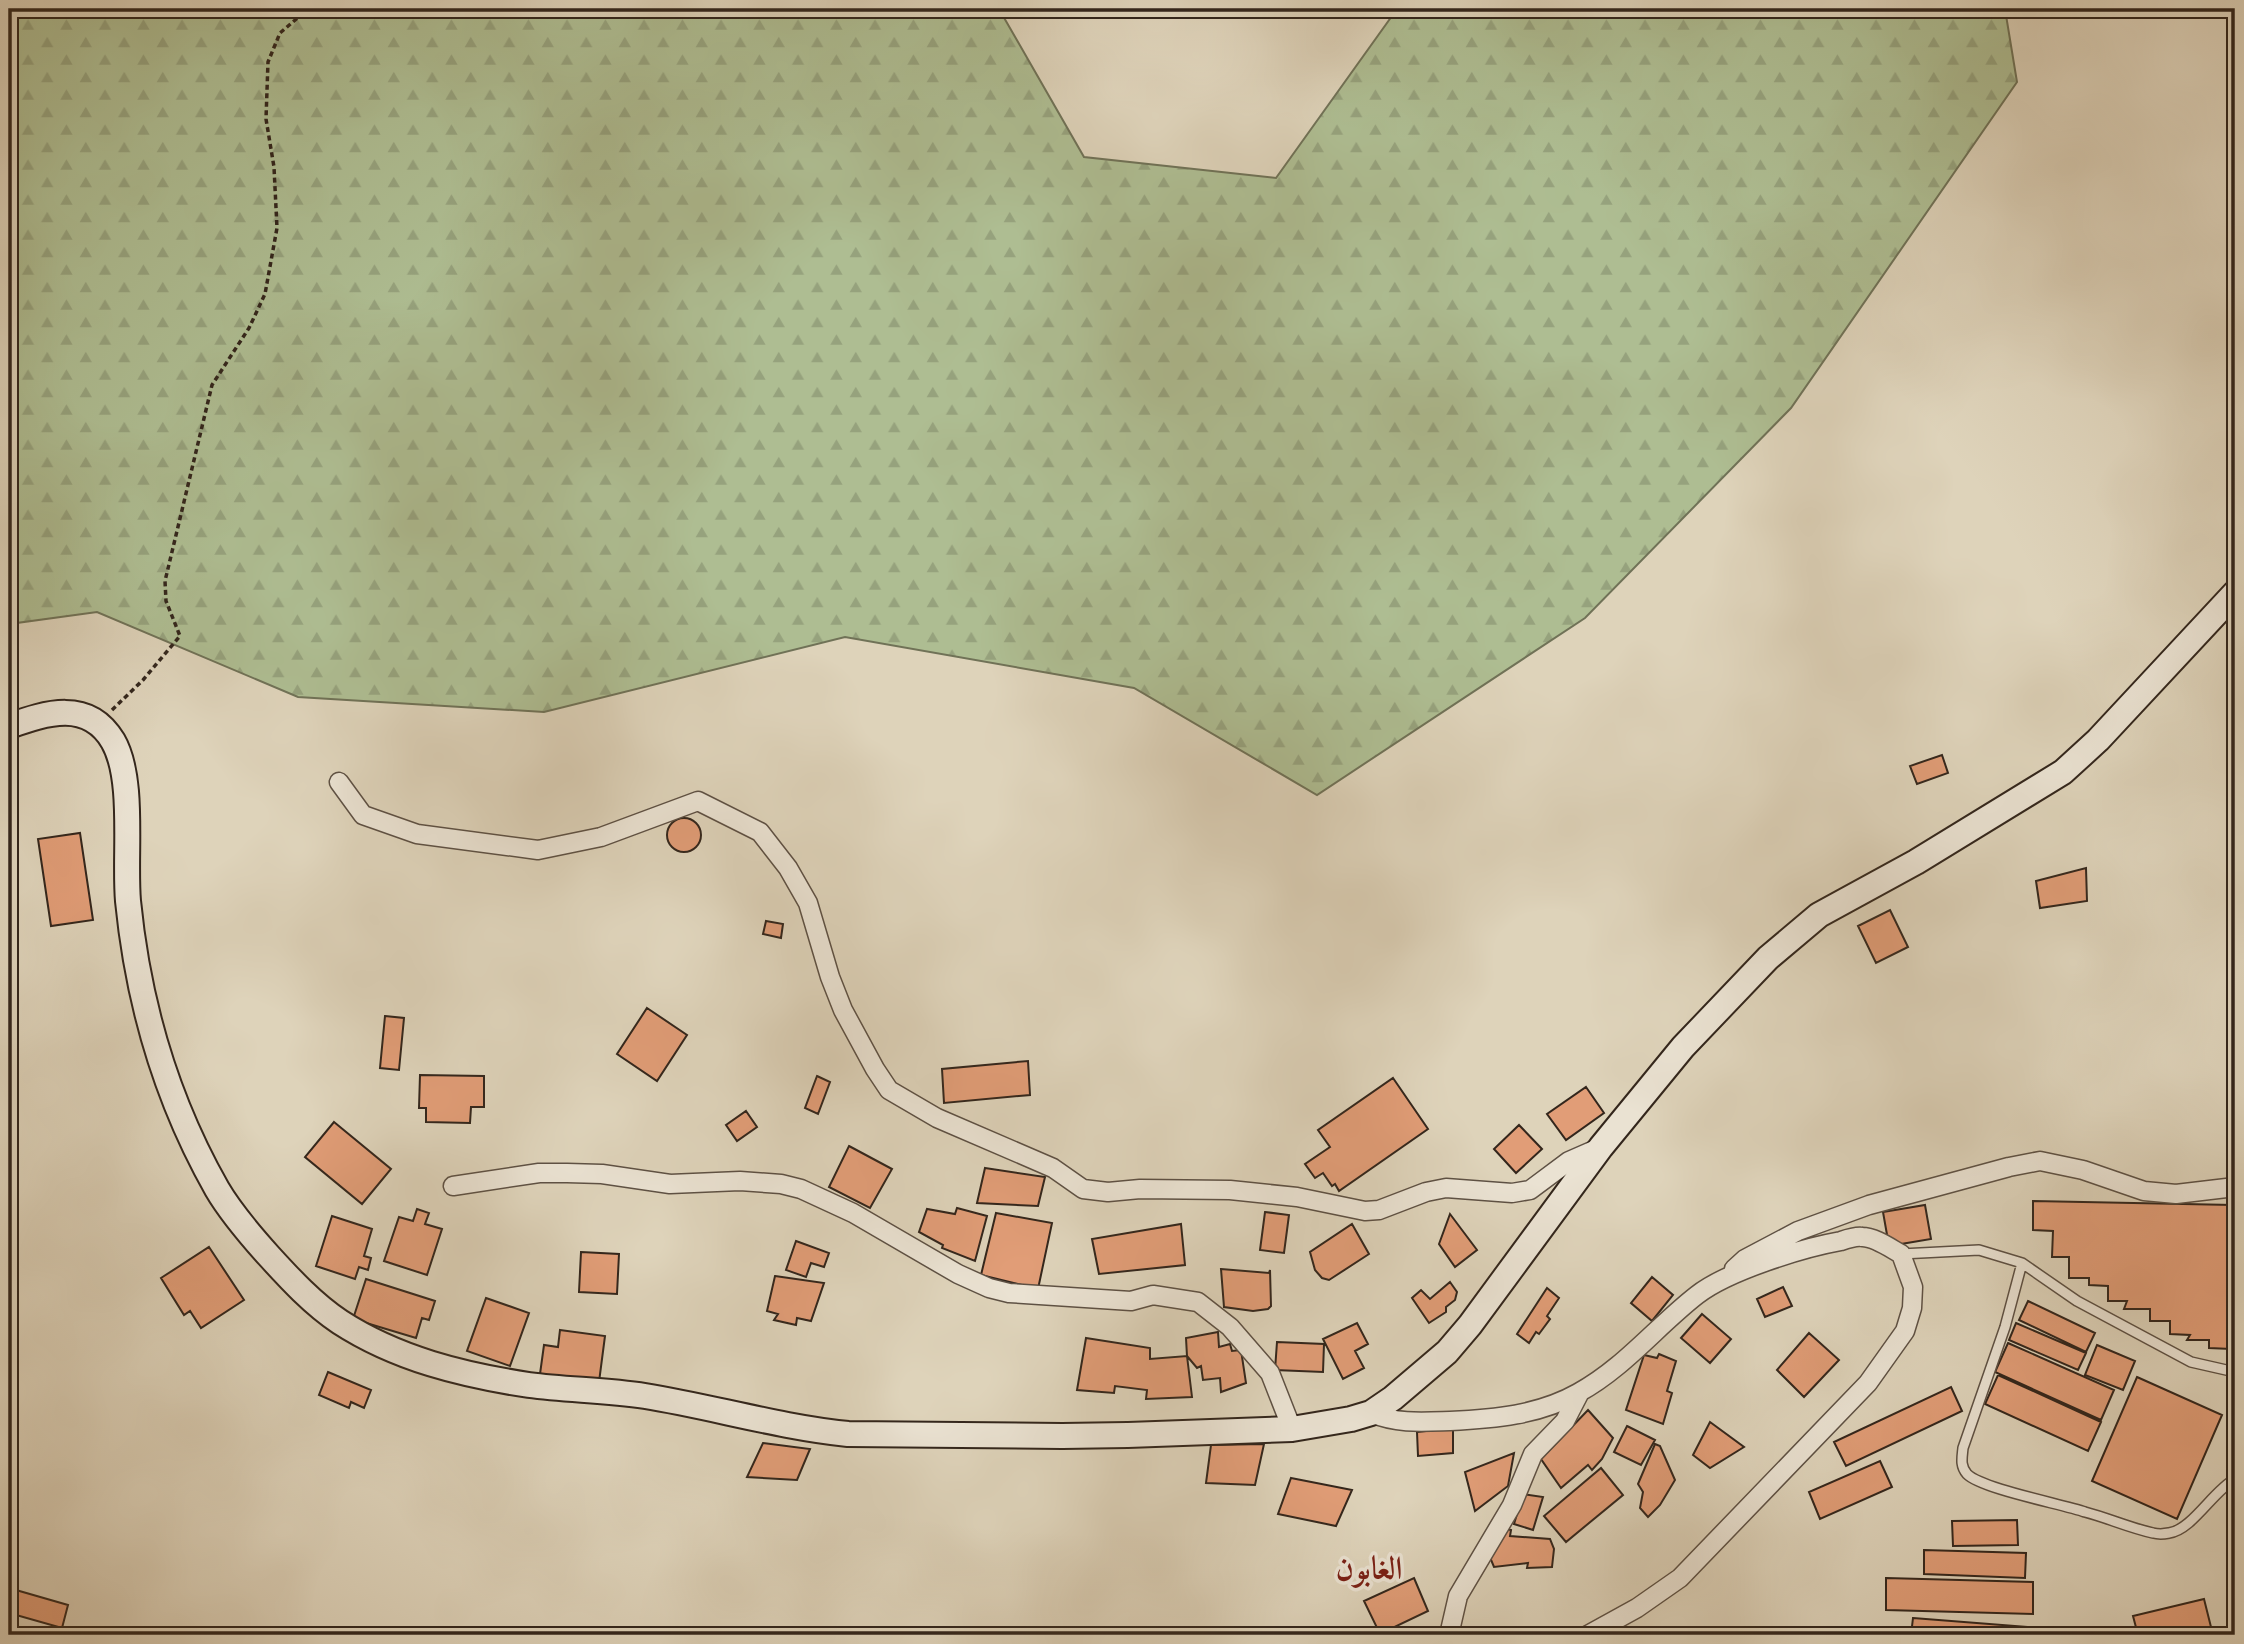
<svg xmlns="http://www.w3.org/2000/svg" width="2244" height="1644" font-family="'Old Standard TT',Amiri,serif">
	<style>
		.forest { fill: url(#forest-firs); stroke: #707257; stroke-width: 2 }
		.building { fill: #e19d77; stroke: #33261c; stroke-width: 2 }
		.lines { fill: none; stroke-linecap: round; stroke-linejoin: round }
		.lane-casing { stroke: #5e5144; stroke-width: 12 }
		.street-casing { stroke: #5e5144; stroke-width: 21 }
		.secondary-casing { stroke: #33261c; stroke-width: 28 }
		.path { stroke: #33261c; stroke-width: 3.5; stroke-dasharray: 5 3.5; stroke-linecap: butt }
		.lane { stroke: #eae2d2; stroke-width: 9 }
		.street { stroke: #eae2d2; stroke-width: 18 }
		.secondary { stroke: #eae2d2; stroke-width: 24 }
		.labels { text-anchor: middle; stroke-width: 7; stroke-linejoin: round; paint-order: stroke }
		.quarter-label { font-size: 32px; font-weight: bold; fill: #7a1f14; stroke: #eae2d2 }
	</style>
	<defs>
		<pattern id="forest-firs" width="22" height="20" patternUnits="userSpaceOnUse" patternTransform="scale(1.75)"><rect width="22" height="20" fill="#aebd92"/><path d="M5 1l3.5 6h-7zM16 11l3.5 6h-7z" fill="#96a27d"/></pattern>
	</defs>
	<rect width="100%" height="100%" fill="#ded3ba"/>
	<filter id="stains"><feTurbulence type="fractalNoise" baseFrequency=".00286" numOctaves="4"/><feColorMatrix values="0 0 0 0 .2 0 0 0 0 .09 0 0 0 0 .02 0 0 0 .5 -.17"/></filter>
	<radialGradient id="worn" r=".72"><stop offset=".6" stop-color="#630" stop-opacity="0"/><stop offset="1" stop-color="#630" stop-opacity=".3"/></radialGradient>
	<!-- forest -->
	<path class="forest" d="M9 9H999L1084 157 1276 178 1397 9H2005L2017 82 1791 408 1585 618 1317 795 1134 688 845 637 544 712 298 697 97 612 9 624Z"/>
	<!-- building -->
	<path class="building" d="M1942 755 1948 773 1917 784 1910 766Z
		M667 835a17 17 0 1 1 34 0a17 17 0 1 1-34 0Z
		M80 833 93 920 51 926 38 839Z
		M2086 868 2087 901 2040 908 2036 881Z
		M1890 910 1908 947 1876 963 1858 926Z
		M766 921 783 924 781 938 763 934Z
		M647 1008 687 1035 657 1081 617 1054Z
		M385 1016 404 1018 399 1070 380 1068Z
		M1028 1061 1030 1095 944 1103 942 1069Z
		M420 1075 484 1076V1107H471L470 1123 426 1122V1108H419Z
		M817 1076 830 1082 818 1114 805 1108Z
		M1393 1078 1428 1129 1339 1191 1335 1184 1332 1186 1323 1173 1315 1178 1305 1164 1330 1147 1318 1130Z
		M1586 1087 1604 1113 1566 1140 1547 1114Z
		M746 1111 757 1127 737 1141 726 1125Z
		M334 1122 391 1169 362 1204 305 1157Z
		M1519 1125 1542 1149 1516 1173 1494 1149Z
		M849 1146 892 1169 870 1208 829 1187Z
		M985 1168 1045 1177 1038 1206 977 1203Z
		M2033 1201 2233 1205 2231 1349 2209 1348V1340H2187L2190 1335 2170 1334V1321H2150V1309H2124L2127 1301H2108V1286L2089 1285V1278H2069V1257H2052L2053 1231 2033 1230Z
		M1925 1205 1931 1239 1889 1246 1883 1212Z
		M957 1208 987 1216 975 1261 942 1248 943 1245 919 1232 927 1209 955 1214Z
		M417 1209 429 1213 425 1224 442 1229 427 1275 384 1261 399 1217 413 1221Z
		M1265 1212 1289 1215 1284 1253 1260 1250Z
		M996 1213 1052 1223 1038 1289 981 1275Z
		M1450 1214 1477 1250 1455 1267 1439 1244Z
		M332 1216 372 1229 364 1256 371 1258 368 1270 359 1267 355 1279 316 1266Z
		M1181 1224 1185 1265 1099 1274 1092 1239Z
		M1352 1224 1369 1254 1329 1280 1322 1278 1315 1270 1310 1252Z
		M796 1241 829 1253 824 1267 811 1263 806 1277 786 1270Z
		M209 1247 244 1300 201 1328 190 1311 184 1315 161 1278Z
		M581 1252 619 1254 617 1294 579 1292Z
		M1221 1269 1269 1273 1270 1270 1271 1306 1268 1309 1253 1311 1224 1307Z
		M775 1276 824 1283 811 1321 797 1318 796 1325 774 1320 778 1314 767 1311Z
		M1652 1277 1673 1295 1652 1321 1631 1303Z
		M366 1279 435 1301 429 1320 422 1318 416 1338 353 1319Z
		M1450 1282 1457 1292 1455 1300 1446 1307V1312L1429 1323 1412 1298 1421 1290 1430 1299Z
		M1783 1287 1792 1306 1765 1317 1757 1299Z
		M1547 1288 1559 1298 1547 1316 1550 1319 1539 1334 1536 1332 1529 1343 1517 1334Z
		M486 1298 529 1313 510 1366 467 1351Z
		M2028 1301 2095 1333 2086 1352 2019 1320Z
		M1702 1314 1731 1339 1710 1363 1681 1338Z
		M1357 1323 1368 1344 1355 1351 1364 1368 1343 1379 1323 1339Z
		M2016 1323 2086 1353 2078 1370 2009 1340Z
		M560 1330 605 1336 599 1382 540 1374 544 1345 558 1347Z
		M1218 1332 1219 1347 1230 1344 1232 1351 1241 1350 1246 1383 1221 1392 1220 1378 1203 1380 1201 1366 1197 1368 1187 1356 1186 1338Z
		M1809 1333 1839 1360 1804 1397 1777 1370Z
		M1086 1338 1150 1348V1359L1187 1356 1192 1397 1146 1399 1147 1390 1115 1386 1114 1393 1077 1390Z
		M1277 1342 1324 1344 1323 1372 1275 1370Z
		M2008 1343 2114 1390 2101 1420 1995 1372Z
		M2097 1345 2135 1361 2123 1390 2085 1375Z
		M1659 1354 1676 1361 1667 1391 1672 1393 1663 1424 1626 1410 1644 1355 1657 1358Z
		M328 1372 371 1390 364 1408 351 1402 349 1408 319 1395Z
		M1998 1375 2101 1422 2088 1451 1985 1404Z
		M2137 1377 2222 1415 2177 1519 2092 1481Z
		M1951 1387 1962 1411 1846 1466 1834 1442Z
		M1588 1410 1613 1438 1602 1459 1592 1470 1588 1465 1561 1488 1541 1459Z
		M1710 1422 1744 1447 1710 1468 1693 1455Z
		M1627 1426 1655 1440 1641 1465 1614 1452Z
		M1453 1428V1453L1418 1456 1417 1432Z
		M763 1443 810 1449 797 1480 747 1477Z
		M1264 1444 1255 1485 1206 1483 1211 1445Z
		M1655 1444 1660 1446 1675 1480 1660 1505 1648 1517 1640 1508 1643 1492 1638 1484Z
		M1514 1453 1508 1486 1475 1511 1465 1472Z
		M1880 1461 1892 1487 1820 1519 1809 1492Z
		M1601 1468 1623 1495 1566 1542 1544 1516Z
		M1291 1478 1352 1490 1336 1526 1278 1514Z
		M1523 1494 1543 1497 1533 1530 1514 1524Z
		M2017 1520 2018 1545 1953 1546 1952 1521Z
		M1502 1528 1511 1530 1510 1536 1550 1539 1554 1549 1552 1567 1527 1568 1528 1563 1494 1567 1489 1555Z
		M1924 1550 2026 1553 2025 1578 1924 1574Z
		M1414 1578 1428 1611 1380 1634 1364 1601Z
		M1886 1578 2033 1582V1614L1886 1610Z
		M9 1588 68 1605 62 1628 9 1613Z
		M2204 1599 2211 1627 2179 1635H2138L2133 1616Z
		M1913 1618 2041 1628 2040 1635H1911Z"/>
	<g class="lines">
		<!-- lane casing -->
		<g class="lane-casing">
			<path id="lane" d="M1901 1254 1979 1250 2022 1263 2077 1301 2191 1362 2235 1372
				M2022 1263 2005 1327 1963 1448C1962 1458 1960 1466 1967 1474 1982 1489 2062 1504 2085 1512 2108 1518 2130 1528 2153 1533 2157 1534 2164 1534 2169 1533 2192 1530 2213 1491 2235 1479"/>
		</g>
		<!-- street casing -->
		<g class="street-casing">
			<path id="street" d="M339 782 363 815 417 834 538 850 601 837 698 801 760 832 788 868 808 903 830 977 843 1010 875 1069 889 1090 937 1118 1053 1168 1083 1189 1108 1192 1140 1189 1230 1190 1297 1197 1365 1211 1379 1210 1426 1192 1446 1188 1512 1193 1530 1190 1569 1161 1601 1147
				M453 1186 539 1173H567L602 1174 670 1184 740 1181 781 1184 801 1189 853 1213 958 1274 989 1288 1009 1293 1131 1301 1153 1295 1198 1302 1230 1327 1270 1373 1292 1429
				M1734 1269 1745 1259 1798 1231 1869 1205 2009 1167 2040 1161 2083 1170 2144 1191 2176 1194 2235 1187
				M1371 1413C1398 1424 1421 1422 1450 1421 1494 1419 1539 1415 1578 1393 1624 1368 1657 1326 1697 1295 1728 1271 1802 1248 1841 1241 1847 1239 1856 1236 1862 1237 1875 1237 1890 1248 1901 1254L1913 1287 1912 1308 1905 1331 1868 1383 1680 1578 1637 1608 1588 1635
				M1449 1635 1458 1596 1512 1505 1533 1454 1565 1421 1580 1392"/>
		</g>
		<!-- secondary casing -->
		<g class="secondary-casing">
			<path id="secondary" d="M9 726C46 713 88 699 113 741 135 779 124 855 128 901 138 1002 167 1101 217 1189 231 1213 251 1236 269 1256 290 1279 313 1304 340 1322 397 1359 463 1375 529 1385 567 1390 606 1390 645 1396 713 1407 779 1427 848 1434L1062 1436 1128 1435 1292 1429 1351 1419 1371 1413 1393 1398 1447 1352 1470 1325 1601 1147 1683 1047 1768 958 1819 915 1916 862 2063 772 2098 740 2235 593"/>
		</g>
		<!-- path -->
		<path class="path" d="M112 710 143 680 180 636 166 601 165 581 212 385 249 328 265 294 277 228 274 167 266 119 268 62 280 33 308 9
			M1081 1634 1084 1635"/>
		<!-- lane -->
		<use href="#lane" class="lane"/>
		<!-- street -->
		<use href="#street" class="street"/>
		<!-- secondary -->
		<use href="#secondary" class="secondary"/>
	</g>
	<g class="labels">
		<!-- quarter labels -->
		<g class="quarter-label">
			<text x="1369" y="1579">الغابون</text>
		</g>
	</g>
	<!-- margin -->
	<rect width="2244" height="1644" fill="none" stroke="#ded3ba" stroke-width="35"/>
	<rect x="10" y="10" width="2223" height="1623" fill="none" stroke="#33261c" stroke-width="3.5"/>
	<rect x="18" y="18" width="2209" height="1609" fill="none" stroke="#33261c" stroke-width="2"/>
	<rect width="100%" height="100%" filter="url(#stains)"/>
	<rect width="100%" height="100%" fill="url(#worn)"/>
</svg>
